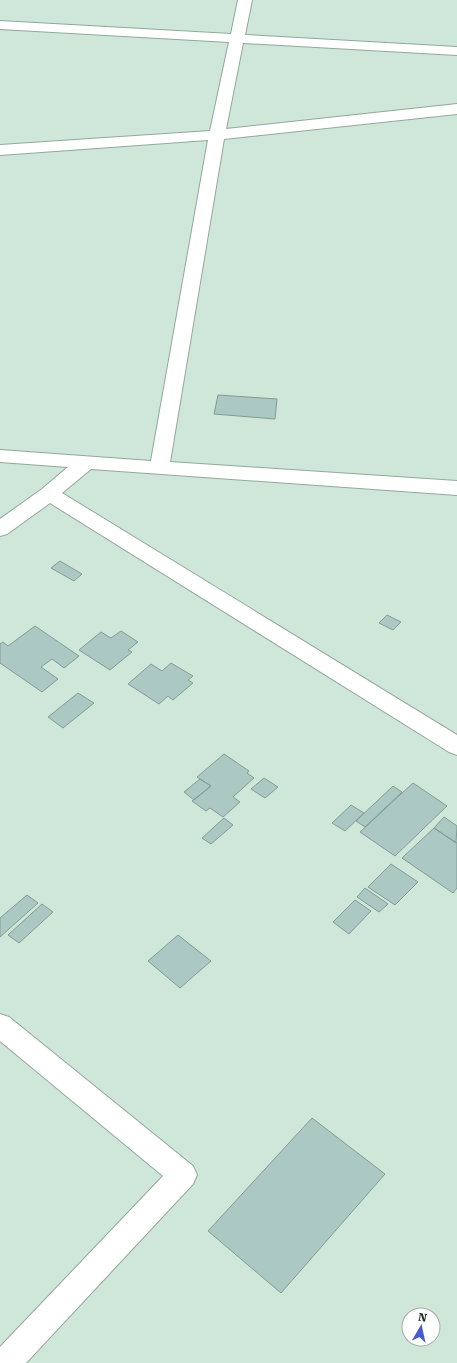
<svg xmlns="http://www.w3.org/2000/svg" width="457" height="1363" font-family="'Roboto Serif',serif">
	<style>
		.building { fill: #acc8c2; stroke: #809c96 }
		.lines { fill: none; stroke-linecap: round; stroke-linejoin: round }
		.minor-casing { stroke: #92a89b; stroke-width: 2 }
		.minor { fill: #fff; fill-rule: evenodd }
	</style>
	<rect width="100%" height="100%" fill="#cfe7d8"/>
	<!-- building -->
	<path class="building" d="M218 395 277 399 275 419 214 414Z
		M60 561 82 574 74 581 51 568Z
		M387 615 401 622 393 630 379 623Z
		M35 626 79 656 64 668 52 659 41 667 58 679 42 692 0 663V644L3 642 8 646Z
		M121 631 138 642 128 650 132 652 110 670 79 650 101 632 111 638Z
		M171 663 193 676 188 680 193 683 173 700 168 696 159 704 128 684 151 664 162 671Z
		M78 693 94 703 63 728 48 717Z
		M224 754 249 771 247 773 254 778 233 797 240 802 223 817 210 808 206 811 192 801 211 786 197 777Z
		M264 778 278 787 265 798 251 789Z
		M200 779 211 786 194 800 184 792Z
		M413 783 447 806 395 856 360 832Z
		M393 786 402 792 365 827 356 821Z
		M351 805 364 813 345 831 332 823Z
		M444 817 457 826 456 843 434 828Z
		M224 818 233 825 211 844 202 838Z
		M434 828 457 843V888L453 893 402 858Z
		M391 864 418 882 395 905 368 887Z
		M365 888 388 904 379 912 357 897Z
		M27 895 38 903 0 937V918Z
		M355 900 371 911 349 934 333 922Z
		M42 904 53 912 19 943 8 935Z
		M178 935 211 961 180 988 148 961Z
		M312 1118 385 1174 281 1293 208 1231Z"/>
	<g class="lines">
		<!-- minor casing -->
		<g class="minor-casing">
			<path id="minor" d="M238 0H252L245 35 457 47V55L243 43 226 129 457 104V114L224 139 170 462 457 481V495L91 469 62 493 457 735V755L449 752 50 503 7 534 0 536V519L42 489 68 467 0 462V450L151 461 208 140 0 155V145L210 131 229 42 0 29V21L231 34Z
				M0 1014 9 1017 193 1166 197 1175 193 1184 26 1363H0V1347L163 1176 0 1041Z"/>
		</g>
		<!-- minor -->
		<use href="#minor" class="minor"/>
	</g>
	<!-- north arrow -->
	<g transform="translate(421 1327) rotate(9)"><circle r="19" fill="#ffffff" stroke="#a8aca9"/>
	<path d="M0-3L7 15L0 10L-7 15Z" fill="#455bcf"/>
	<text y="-6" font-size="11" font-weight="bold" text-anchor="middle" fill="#262f29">N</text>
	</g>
</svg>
